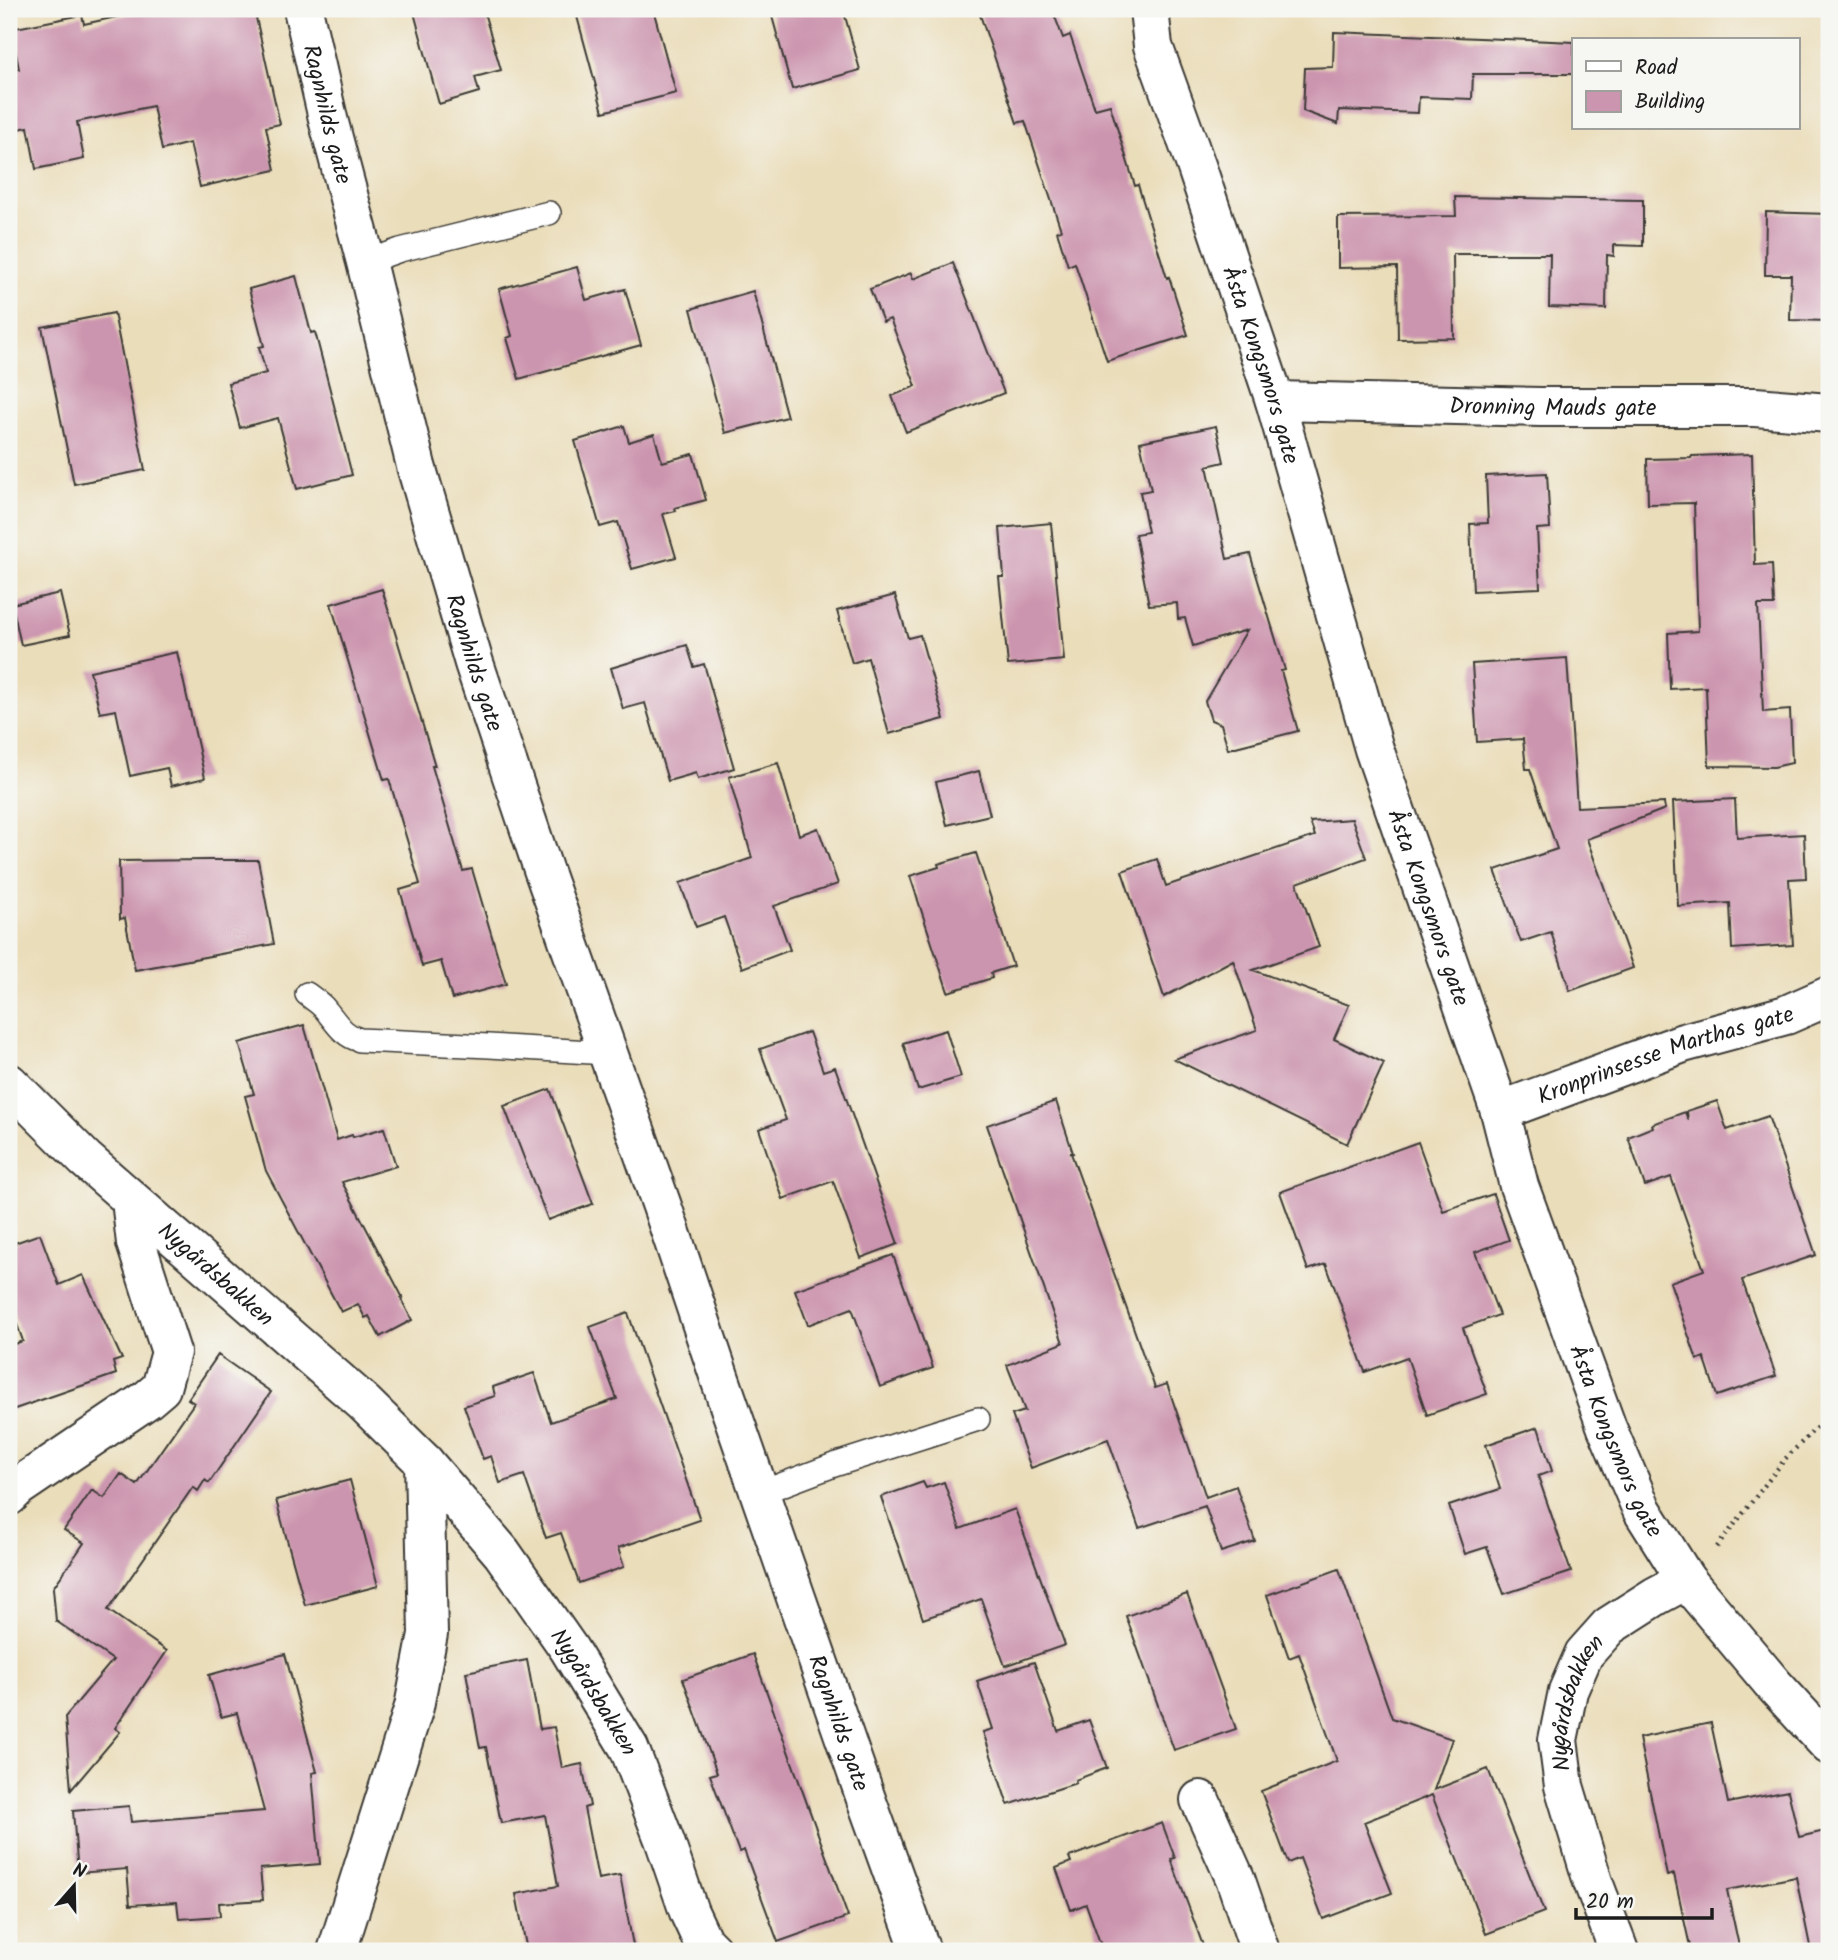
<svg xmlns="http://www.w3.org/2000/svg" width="1838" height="1960" font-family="Kalam,sans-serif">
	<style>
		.building { fill: #cc95af }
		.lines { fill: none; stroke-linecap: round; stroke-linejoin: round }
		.lane-casing { stroke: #3b3934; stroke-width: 26 }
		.street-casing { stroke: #3b3934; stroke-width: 42 }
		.path { stroke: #3b3934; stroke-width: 4.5; stroke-dasharray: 2 5; stroke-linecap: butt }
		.lane { stroke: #fff; stroke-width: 23 }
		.street { stroke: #fff; stroke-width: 38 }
		.labels { text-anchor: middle; stroke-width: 5; stroke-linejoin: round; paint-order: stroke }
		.street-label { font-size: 23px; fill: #1c1c1c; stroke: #f6f6f2 }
	</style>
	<rect width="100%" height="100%" fill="#f6f6f2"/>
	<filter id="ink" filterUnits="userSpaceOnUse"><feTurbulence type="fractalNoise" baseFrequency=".0143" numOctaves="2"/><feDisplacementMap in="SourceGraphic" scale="14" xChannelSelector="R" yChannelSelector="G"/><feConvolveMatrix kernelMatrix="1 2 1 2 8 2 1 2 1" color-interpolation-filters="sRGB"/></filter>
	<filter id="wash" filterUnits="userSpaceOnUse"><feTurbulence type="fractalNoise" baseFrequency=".00686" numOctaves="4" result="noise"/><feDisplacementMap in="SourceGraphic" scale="28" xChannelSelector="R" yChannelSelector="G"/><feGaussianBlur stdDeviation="1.57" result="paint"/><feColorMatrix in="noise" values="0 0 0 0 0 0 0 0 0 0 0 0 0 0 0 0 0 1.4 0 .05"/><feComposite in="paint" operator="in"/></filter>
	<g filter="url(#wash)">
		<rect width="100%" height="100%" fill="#eaddba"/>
		<g id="blocks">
			<!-- building -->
			<path class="building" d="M153 9H254L280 124 266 127 275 170 200 187 190 143 162 150 153 106 77 122 84 159 36 169 28 127 9 131V71L19 69 11 29 82 15 84 24Z
				M413 9H483L501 70 475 77 479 92 439 104Z
				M575 9H653L676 93 603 112Z
				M770 9H843L860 70 792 89Z
				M978 9H1052L1063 38 1070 35 1095 109 1110 105 1135 186 1138 185 1167 278 1169 277 1188 335 1107 361 1075 263 1068 266 1057 231 1061 230 1025 121 1017 123Z
				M1334 32 1574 42V74H1473L1472 99 1419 97 1418 113 1339 110 1338 124 1303 111 1305 68 1333 67Z
				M1455 197 1643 200V246L1614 245V256L1607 255 1606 309 1549 307 1550 254H1453L1454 338 1398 339 1397 267 1338 268V217L1456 216Z
				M1766 212 1829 214V321L1790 320 1791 275H1765Z
				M953 263 1004 393 906 432 892 396 916 386 890 319 883 322 870 289 911 273 913 279Z
				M577 267 586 300 625 289 641 345 519 379 507 338 512 336 499 289Z
				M296 276 311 333 315 332 352 475 297 489 278 418 240 428 228 383 266 373 259 347 264 346 249 289Z
				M753 291 787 417 725 433 691 309Z
				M114 313 145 470 74 484 42 327Z
				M624 426 629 442 654 434 662 462 693 454 706 500 675 508 676 511 663 514 676 557 632 569 618 522 600 527 575 441Z
				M1216 426 1224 462 1207 466 1227 559 1250 554 1285 670 1281 671 1298 731 1228 749 1221 724 1211 720 1205 701 1247 630 1193 646 1185 618 1178 619 1177 603 1149 605 1135 534 1148 532 1140 492 1151 490 1140 442Z
				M1752 454 1755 565 1772 564 1774 605H1758L1763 712 1790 710 1792 763 1774 767 1709 766 1706 687 1670 689 1668 633 1698 631 1694 503 1648 504 1647 459 1691 458 1692 456Z
				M1547 473 1550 528 1537 529 1540 588 1473 591 1470 524 1488 523 1486 476Z
				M1051 523 1064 660 1008 665 999 577H1004L1000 528Z
				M382 589 435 766H432L463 871 472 869 506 984 452 999 441 961 422 966 400 890 420 884 389 779 384 780 331 604Z
				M60 593 70 635 21 645 12 604Z
				M895 595 908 638 920 635 944 719 889 734 868 658 852 663 837 611Z
				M687 645 694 667 704 664 734 768 698 779 696 773 668 781 645 703 623 709 611 668Z
				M177 652 205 778 171 786 167 768 130 776 116 710 100 713 90 671Z
				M1567 658 1577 807 1664 803 1665 809 1587 839 1633 968 1570 991 1551 932 1521 942 1495 870 1557 849 1530 769H1526L1523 739 1477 742 1472 664Z
				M778 763 799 835 818 828 838 884 774 906 790 950 742 968 724 917 696 927 680 883 752 858 729 777Z
				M979 771 990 815 947 825 936 782Z
				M1735 799 1737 838 1804 834 1806 878 1789 879 1793 945 1732 949 1730 903 1678 906 1673 802Z
				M1352 819 1366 858 1297 883 1319 947 1253 970 1349 1005 1334 1039 1384 1063 1347 1144 1174 1059 1257 1030 1233 960 1164 997 1122 871 1157 859 1166 886 1315 836 1310 822Z
				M976 853 1013 966 991 973 992 978 948 992 910 876 939 867 938 864Z
				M209 860H258L274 944 135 970 125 918 120 919 119 861Z
				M304 1025 337 1140 352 1135 353 1137 384 1128 396 1166 342 1182 403 1298 401 1299 412 1320 380 1337 369 1316 365 1318 358 1304 341 1312 266 1171 245 1096 254 1094 239 1043Z
				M946 1030 961 1077 918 1090 903 1043Z
				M809 1032 823 1071 835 1067 898 1244 861 1258 833 1181 783 1199 759 1129 786 1120 760 1049Z
				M550 1089 593 1204 548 1220 504 1106Z
				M1056 1101 1073 1153H1071L1155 1388 1167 1384 1206 1497 1236 1486 1255 1541 1221 1552 1205 1506 1139 1528 1108 1439 1031 1468 1012 1415 1025 1411 1007 1365 1063 1343 987 1125Z
				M1717 1101 1727 1130 1768 1116 1816 1255 1742 1280 1776 1376 1717 1396 1704 1357 1697 1360 1670 1282 1704 1270 1671 1177 1645 1186 1628 1137 1653 1127 1652 1124 1685 1112 1688 1120 1687 1111Z
				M1418 1142 1443 1211 1493 1194 1509 1240 1475 1252 1499 1315 1463 1328 1487 1394 1427 1415 1407 1357 1365 1372 1326 1264 1308 1270 1280 1192Z
				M40 1234 59 1285 83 1275 122 1359 113 1362 116 1374 9 1411V1346L23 1341 9 1302V1245Z
				M893 1255 933 1368 880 1387 852 1308 808 1325 795 1290Z
				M628 1313 700 1520 618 1548 624 1567 579 1583 561 1533 546 1538 524 1475 500 1483 491 1456 483 1459 464 1406 495 1396 493 1387 534 1373 551 1422 617 1399 590 1327Z
				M218 1355 271 1392 209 1483 205 1480 198 1491 193 1487 108 1610 167 1651 115 1728 120 1732 71 1790 65 1717 113 1660 56 1621 53 1588 84 1543 64 1530 92 1490 104 1498 121 1474 137 1485 194 1403 188 1399Z
				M1538 1427 1552 1471 1538 1476 1571 1572 1504 1594 1487 1547 1465 1554 1449 1506 1500 1489 1486 1445Z
				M350 1480 378 1586 305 1605 276 1500Z
				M923 1482 926 1488 944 1482 960 1529 1015 1509 1065 1645 1005 1666 981 1599 923 1619 881 1497Z
				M1339 1569 1392 1718 1452 1739 1434 1790 1488 1769 1544 1912 1486 1934 1432 1795 1364 1822 1392 1893 1323 1919 1300 1858 1288 1863 1261 1791 1337 1761 1299 1654 1289 1658 1267 1595Z
				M1187 1594 1236 1729 1174 1750 1126 1616Z
				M285 1654 317 1772 312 1773 320 1864 260 1869 263 1900 219 1903 220 1916 179 1919 177 1902 130 1905 127 1869 78 1873 73 1811 129 1806 131 1822 264 1811 237 1713 221 1717 209 1675Z
				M753 1654 848 1917 778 1942 744 1850 739 1852 710 1775 717 1773 683 1679Z
				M527 1660 540 1729 554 1727 562 1768 582 1764 590 1806 584 1808 598 1879 620 1875 634 1951H527L516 1894 558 1886 545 1815 501 1823 486 1747 480 1748 466 1672Z
				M1034 1662 1058 1731 1089 1720 1107 1768 1075 1780 1076 1783 1008 1805 983 1732 993 1729 977 1681Z
				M1711 1723 1728 1803 1788 1791 1799 1837 1829 1830V1951H1811L1796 1877 1727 1890 1740 1951H1691L1674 1874 1667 1876 1639 1738Z
				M1162 1823 1175 1858 1171 1859 1205 1951H1103L1086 1904 1071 1910 1056 1868 1071 1862 1069 1857Z"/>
		</g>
	</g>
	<g filter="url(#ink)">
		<use href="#blocks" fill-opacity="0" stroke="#3b3934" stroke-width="2"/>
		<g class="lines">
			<!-- lane casing -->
			<g class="lane-casing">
				<path id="lane" d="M366 262 400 250 549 213
					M307 994C313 999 320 1003 325 1009 336 1022 343 1036 360 1040L489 1046 608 1053
					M760 1493 834 1465 978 1419"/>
			</g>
			<!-- street casing -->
			<g class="street-casing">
				<g id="street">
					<path id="s1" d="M303 9 329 123 366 262 416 466 474 663 543 869 663 1209 720 1379 866 1799 921 1951"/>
					<path id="s2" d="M1149 9 1153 46 1197 168 1275 401 1374 749 1500 1111 1519 1186 1607 1428 1642 1510 1686 1580 1773 1684 1829 1745"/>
					<path id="s3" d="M1275 401 1541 407H1755L1829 413"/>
					<path id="s4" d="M9 1083 85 1159 364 1403 424 1462 502 1553 569 1649 629 1748 665 1842 689 1912 703 1942 712 1951"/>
					<path id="s5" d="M1500 1111 1683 1043 1786 1015 1829 996"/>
					<path d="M9 1496 18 1487 148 1399 161 1388 171 1352 136 1243 131 1200"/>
					<path d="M1200 1800 1235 1878 1260 1951"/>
					<path d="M337 1951 414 1707 428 1634 424 1462"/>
					<path id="s6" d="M1619 1951 1593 1882 1564 1786 1558 1740 1568 1691 1584 1654 1609 1626 1656 1596 1686 1580"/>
				</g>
			</g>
			<!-- path -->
			<path class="path" d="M1829 1158 1823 1175 1829 1229
				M1717 1547 1785 1459 1829 1415"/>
			<!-- lane -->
			<use href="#lane" class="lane"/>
			<!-- street -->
			<use href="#street" class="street"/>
		</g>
	</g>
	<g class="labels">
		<!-- street labels -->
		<g class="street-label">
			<text dy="8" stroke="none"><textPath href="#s1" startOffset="108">Ragnhilds gate</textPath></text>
			<text dy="8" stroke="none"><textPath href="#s2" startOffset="374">Åsta Kongsmors gate</textPath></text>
			<text dy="8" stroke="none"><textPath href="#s3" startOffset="278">Dronning Mauds gate</textPath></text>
			<text dy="8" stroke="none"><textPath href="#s1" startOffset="676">Ragnhilds gate</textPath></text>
			<text dy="8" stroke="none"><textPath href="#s2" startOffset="942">Åsta Kongsmors gate</textPath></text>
			<text dy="8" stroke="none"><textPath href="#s5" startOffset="175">Kronprinsesse Marthas gate</textPath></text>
			<text dy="8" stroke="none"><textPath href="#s4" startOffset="282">Nygårdsbakken</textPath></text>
			<text dy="8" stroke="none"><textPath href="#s2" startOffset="1508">Åsta Kongsmors gate</textPath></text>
			<text dy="8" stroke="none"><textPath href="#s4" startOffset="849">Nygårdsbakken</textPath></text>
			<text dy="8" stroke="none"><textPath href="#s6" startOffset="261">Nygårdsbakken</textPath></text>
			<text dy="8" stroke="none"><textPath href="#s1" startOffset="1797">Ragnhilds gate</textPath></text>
		</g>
	</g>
	<!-- margin -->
	<rect width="1838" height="1960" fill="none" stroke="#f6f6f2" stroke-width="35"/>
	<!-- legend -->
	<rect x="1572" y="38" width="228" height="91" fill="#f6f6f2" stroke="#9f9f9c" stroke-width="2"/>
	<rect x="1586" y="61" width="35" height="10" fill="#ffffff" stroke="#9f9f9c" stroke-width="2"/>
	<text x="1635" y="74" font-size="21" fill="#1c1c1c">Road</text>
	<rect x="1586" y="91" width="35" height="21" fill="#cc95af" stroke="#9f9f9c" stroke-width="2"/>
	<text x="1635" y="108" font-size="21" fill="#1c1c1c">Building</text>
	<!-- north arrow -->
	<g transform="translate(74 1886) rotate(20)" stroke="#f6f6f2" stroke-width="5" paint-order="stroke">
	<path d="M0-5L12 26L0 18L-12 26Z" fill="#1c1c1c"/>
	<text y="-10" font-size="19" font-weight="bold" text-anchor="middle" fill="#1c1c1c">N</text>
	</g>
	<!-- scale -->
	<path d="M1576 1908v10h136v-10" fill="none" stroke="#1c1c1c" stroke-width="3.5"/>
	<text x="1586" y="1908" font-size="21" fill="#1c1c1c" stroke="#f6f6f2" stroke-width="5" paint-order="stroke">20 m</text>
</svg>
